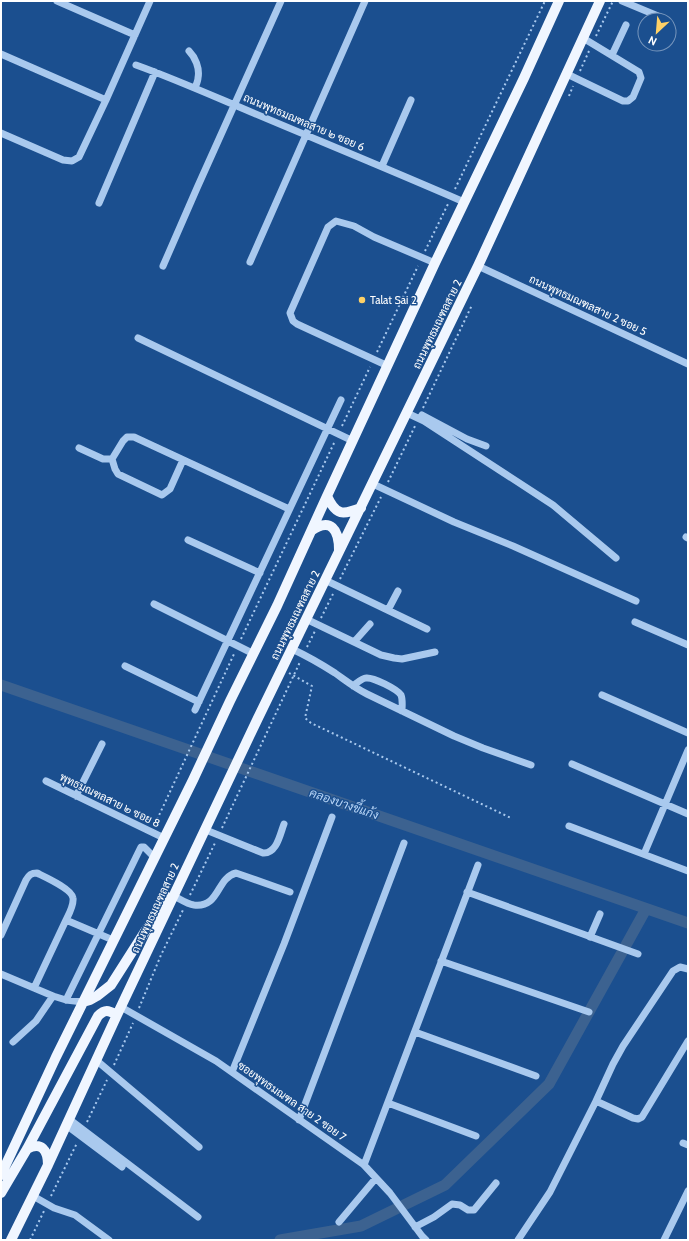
<svg xmlns="http://www.w3.org/2000/svg" width="689" height="1241" font-family="Cabin,Sarabun,sans-serif">
	<style>
		.lines { fill: none; stroke-linecap: round; stroke-linejoin: round }
		.canal { stroke: #3c6290; stroke-width: 11 }
		.path { stroke: #a9c9ee; stroke-width: 2; stroke-dasharray: 2 3; stroke-linecap: butt }
		.minor { stroke: #a9c9ee; stroke-width: 7 }
		.major { stroke: #f0f6ff; stroke-width: 10 }
		.poi-dot { fill: #ffd166; stroke: #1b4f8f; stroke-width: 1.5 }
		.labels { text-anchor: middle; stroke-width: 3; stroke-linejoin: round; paint-order: stroke }
		.street-label { font-size: 11px; fill: #fff; stroke: #1b4f8f }
		.poi-label { font-size: 11px; fill: #fff; stroke: #1b4f8f; text-anchor: start }
		.water-label { font-size: 12px; font-style: italic; fill: #b5d3f5; stroke: #1b4f8f }
	</style>
	<rect width="100%" height="100%" fill="#1b4f8f"/>
	<g class="lines">
		<!-- canal -->
		<path class="canal" d="M1 685 688 923
			M280 1240 361 1226 445 1185 549 1084 646 909"/>
		<!-- path -->
		<path class="path" d="M596 36 613 1
			M580 71 589 51
			M569 96 573 86
			M455 189 545 1
			M425 251 448 204
			M377 352 418 266
			M423 408 472 305
			M342 426 370 367
			M388 482 415 426
			M340 579 381 497
			M321 618 333 594
			M241 639 335 441
			M307 647 315 631
			M289 673 312 686 305 718 311 723 511 818
			M155 824 234 654
			M222 828 300 662
			M190 895 215 843
			M139 1008 161 955 183 910
			M114 1065 133 1023
			M87 1122 107 1080
			M51 1196 77 1143
			M30 1240 44 1211"/>
		<!-- minor -->
		<path class="minor" d="M57 1 135 35
			M622 1 658 16
			M189 51C195 57 200 68 198 78 198 81 196 85 195 88
			M1 54 106 100
			M612 55 626 25
			M136 65C175 79 213 96 251 112 322 142 393 171 464 202
			M567 74 623 101H628L633 97 641 78 639 72 583 38
			M1 133 63 160 72 161 79 157 106 100 150 1
			M382 166 411 100
			M99 203 155 72
			M250 262 365 1
			M163 266 197 188 281 1
			M478 266 688 364
			M138 338 353 441
			M388 366 297 324 293 321 290 313 328 227 336 221 354 226 374 237 435 263
			M407 413 424 421 553 505 616 558
			M422 415 467 439 486 446
			M79 448 103 459H112L123 441 127 437H134L289 509
			M112 459 115 469 118 474 162 495 170 489 183 460
			M373 484 454 522 513 546 636 601
			M686 537 688 538
			M188 540 260 573
			M325 580 427 629
			M154 604 254 654
			M388 610 398 591
			M306 619 354 642 381 655 394 658 402 659 435 652
			M635 622 688 645
			M354 642 370 624
			M292 649C307 656 321 664 335 673 345 680 355 688 367 694L454 736 483 748 531 765
			M125 666 199 702
			M353 686C357 683 362 678 366 678 373 677 397 689 401 695 403 700 402 706 402 711
			M602 695 688 733
			M195 710 341 400
			M572 764 688 814
			M46 781 164 838
			M76 796 102 744
			M569 826 688 871
			M206 830 263 853C277 854 280 834 284 824
			M644 854 688 750
			M467 892 638 954
			M174 896C180 899 187 904 194 905 220 908 216 878 236 873L290 892
			M1 935 26 880C29 875 31 873 37 873 45 877 72 889 73 898 74 905 69 914 66 920L113 940
			M590 937 600 914
			M441 961 589 1012
			M1 974 53 996 66 1000 83 1002
			M34 988 66 920
			M66 1000 140 849 141 847H144L155 858
			M121 1007 216 1061 364 1165 390 1193 422 1236 426 1240
			M415 1032 536 1076
			M13 1042 36 1021 53 996
			M96 1060 199 1147
			M232 1072 284 944 332 817
			M596 1101 633 1118 638 1119 642 1117 688 1041
			M388 1103 476 1136
			M69 1119 198 1217
			M299 1120 404 843
			M66 1125 122 1167
			M683 1143 688 1145
			M364 1165 478 865
			M33 1196 54 1208 75 1215 109 1240
			M339 1222 376 1178
			M415 1227 434 1217 452 1204 460 1205 468 1210H474L496 1183
			M518 1240 550 1192 596 1101 613 1064 623 1046 673 971 680 967 688 969
			M664 1240 688 1191"/>
		<!-- major -->
		<path class="major" d="M327 496C336 516 343 515 361 508
			M311 531C331 517 339 530 339 550
			M83 1002 90 1000 97 996 111 985 167 897
			M27 1149C41 1141 48 1150 48 1165
			M1 1175 56 1057 193 780 230 701 277 606 327 496 435 263 524 78 559 1
			M1 1193 27 1149 98 1016C105 1009 108 1010 117 1015
			M11 1240 48 1165 117 1015 258 718 478 266 600 1"/>
	</g>
	<!-- markers -->
	<circle class="poi-dot" cx="362" cy="300" r="4"/>
	<g class="labels">
		<!-- street labels -->
		<g class="street-label">
			<text transform="translate(304 122) rotate(23)" y="4">ถนนพุทธมณฑลสาย ๒ ซอย 6</text>
			<text transform="translate(588 305) rotate(25)" y="4">ถนนพุทธมณฑลสาย 2 ซอย 5</text>
			<text transform="translate(437 324) rotate(-64)" y="4">ถนนพุทธมณฑลสาย 2</text>
			<text transform="translate(295 615) rotate(-64)" y="4">ถนนพุทธมณฑลสาย 2</text>
			<text transform="translate(110 800) rotate(26)" y="4">พุทธมณฑลสาย ๒ ซอย 8</text>
			<text transform="translate(155 908) rotate(-65)" y="4">ถนนพุทธมณฑลสาย 2</text>
			<text transform="translate(292 1101) rotate(35)" y="4">ซอยพุทธมณฑล สาย 2 ซอย 7</text>
		</g>
		<!-- poi labels -->
		<g class="poi-label">
			<text x="370" y="304">Talat Sai 2</text>
		</g>
		<!-- water labels -->
		<g class="water-label">
			<text transform="translate(344 804) rotate(19)" y="4">คลองบางขี้แก้ง</text>
		</g>
	</g>
	<!-- border -->
	<rect width="689" height="1241" fill="none" stroke="#ffffff" stroke-width="4"/>
	<!-- north arrow -->
	<g transform="translate(657 32) rotate(206)"><circle r="19" fill="#1b4f8f" stroke="#7695bc"/>
	<path d="M0-3L7 15L0 10L-7 15Z" fill="#ffd166"/>
	<text y="-6" font-size="11" font-weight="bold" text-anchor="middle" fill="#ffffff">N</text>
	</g>
</svg>
